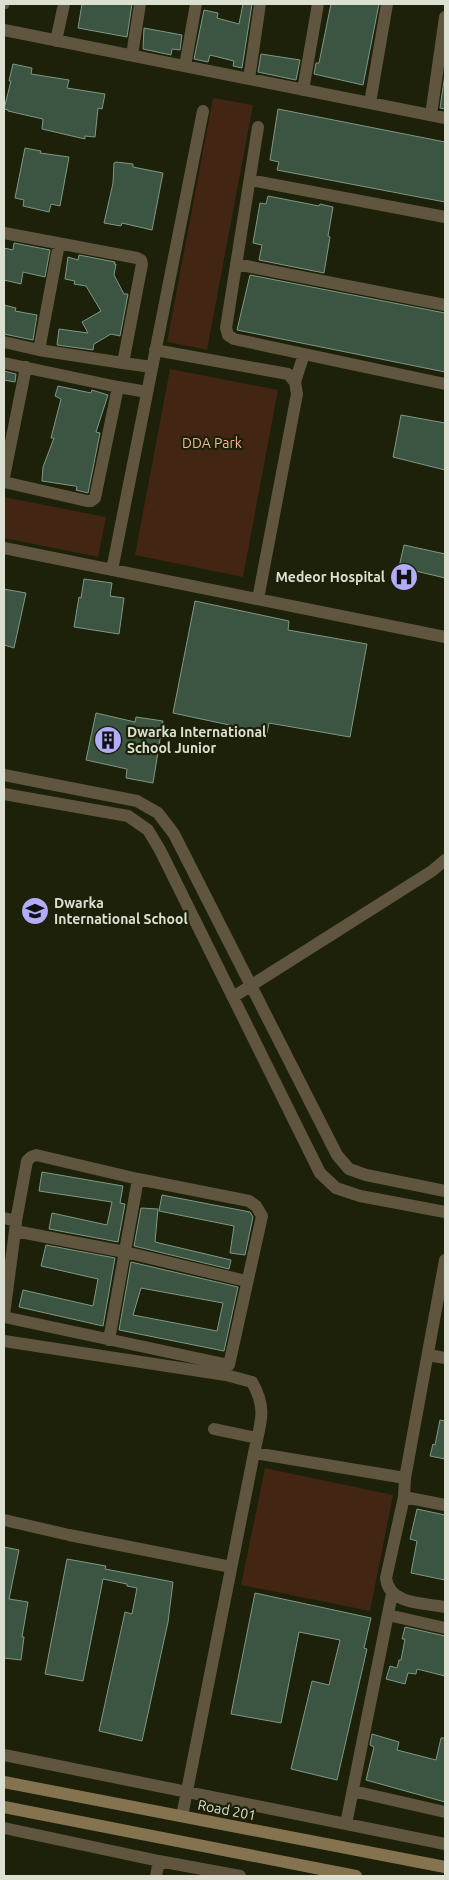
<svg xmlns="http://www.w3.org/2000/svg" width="449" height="1880" font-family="Ubuntu,sans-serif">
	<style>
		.green { fill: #432513 }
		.building { fill: #3c5442; stroke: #7e9884; fill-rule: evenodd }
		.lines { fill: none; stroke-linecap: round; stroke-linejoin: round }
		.lane { stroke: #60553f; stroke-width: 6 }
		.street { stroke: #60553f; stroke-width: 12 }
		.secondary { stroke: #857350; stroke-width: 12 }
		.labels { text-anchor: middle; stroke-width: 4.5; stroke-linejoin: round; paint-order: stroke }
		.park-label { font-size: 14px; fill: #f6b692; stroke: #1d2109 }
		.poi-label { font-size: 14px; font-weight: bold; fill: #dce0d1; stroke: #1d2109; text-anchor: start }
		.street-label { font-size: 14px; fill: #dce0d1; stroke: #1d2109 }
	</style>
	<rect width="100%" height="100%" fill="#1d2109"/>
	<!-- green -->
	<path class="green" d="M213 98 253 105 207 350 167 342Z
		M170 369 278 390 243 577 135 555Z
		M4 497 106 517 98 557 4 538Z
		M265 1468 393 1495 370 1611 241 1585Z"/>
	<!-- building -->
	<path class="building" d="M82 4H132L127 37 78 28Z
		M243 4H252L242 68 233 66 234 61 210 55 208 62 194 59 204 10 218 13 217 18 239 24Z
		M331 4H379L363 85 314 74 316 63H319Z
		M144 28 182 35 180 50 172 49 171 55 143 49Z
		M261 54 300 60 296 80 258 72Z
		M13 64 32 68 31 74 69 80 67 88 105 94 102 109 98 108 95 137 85 136V139L42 129 43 119 8 111V110L4 109 11 81H9Z
		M445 74V109L440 108Z
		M278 109 445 142V202L277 170 279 162 270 160Z
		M25 148 41 151 40 153 69 157 60 206 51 204 49 212 23 206 24 200 15 198Z
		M116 162 133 164V167L163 173 152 230 122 223 121 226 104 223 113 183 114 163Z
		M268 196 319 206 320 204 333 207 328 236 330 237 324 273 259 260 262 245 253 243 260 203 266 204Z
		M14 243 50 250 45 277 23 272 21 284 4 280V248L13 250Z
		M79 255 115 262 114 264H116L114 275 124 294H128L120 336 111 334 94 344 93 350 57 345 59 329 88 333 82 322 101 311 86 286 74 284 75 281 65 279 68 257 78 260Z
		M250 275 445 313V372L237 330Z
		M4 305 16 308 15 311 37 315 33 340 4 334Z
		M4 371 16 374 15 382 4 380Z
		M58 386 91 393 92 390 108 395 96 432 100 433 88 493 76 490 77 487 75 486 42 481 43 467 54 438H51L61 399 55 396Z
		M401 415 445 423V470L393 457Z
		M404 545 445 554V578L399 567Z
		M84 579 112 583 110 596 124 598 119 634 74 627 79 597 81 598Z
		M4 589 26 593 14 648 4 645Z
		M195 601 289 621 288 630 367 644 350 737 269 723 267 733 173 713Z
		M96 713 135 722 136 717 163 721 153 783 126 778 127 769 86 760Z
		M42 1172 123 1186 120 1203 125 1204 118 1242 49 1229 52 1213 107 1225 112 1202 39 1191Z
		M162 1195 250 1212 253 1217 245 1255 230 1253 234 1226 159 1211Z
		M141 1208 158 1209 155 1242 231 1260 229 1269 134 1246Z
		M46 1245 115 1258 103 1326 19 1307 23 1290 93 1306 98 1279 41 1266Z
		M131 1262 238 1287 224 1351 119 1330ZM141 1288 223 1303 217 1331 133 1315Z
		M440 1420 445 1421V1459L430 1456 433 1444 435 1445Z
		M417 1509 445 1515V1580L411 1573 417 1541 410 1539Z
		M4 1547 19 1550 9 1599 28 1602 22 1637H24L21 1660 4 1658Z
		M67 1559 106 1566 105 1569 173 1582 168 1622 142 1741 99 1731 125 1612 132 1614 137 1588 127 1586V1584L103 1579 83 1681 45 1674Z
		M255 1593 371 1618 364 1648 367 1649 337 1780 291 1769 312 1681 329 1685 340 1640 299 1632 281 1723 231 1714Z
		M405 1627 445 1636V1676L417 1669 416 1674 408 1673 405 1684 386 1679 390 1666 397 1668 399 1660H401L405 1639H402Z
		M372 1734 399 1742 397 1750 436 1760 441 1738H445V1802L366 1780 374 1747 370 1745Z"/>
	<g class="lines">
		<!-- lane -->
		<path class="lane" d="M4 5 6 6V4"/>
		<!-- street -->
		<path class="street" d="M4 30 445 118
			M56 41 64 4
			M132 55 140 4
			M185 66 196 4
			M249 79 260 4
			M303 90 318 4
			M370 103 387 4
			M431 115 445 17
			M258 127 226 328 228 335 234 339 445 384
			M250 180 445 217
			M4 233 137 258 141 260 142 264 123 363 39 350 4 342
			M236 264 445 305
			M39 350 59 244
			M155 350 288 374 295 382 297 394 258 599
			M4 363 118 387 95 498 91 501H87L4 482
			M123 363 152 367
			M295 382 304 354
			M118 387 147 392
			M4 477 26 367
			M4 548 445 637
			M112 570 203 111
			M4 775 137 801 158 813 174 834 337 1155 349 1169 366 1175 445 1191
			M4 794 128 816 148 830 160 850 320 1173 336 1188 360 1196 445 1212
			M233 997 432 871 445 860
			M4 1218 16 1221 27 1161 31 1157 36 1155 138 1179
			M15 1231 125 1252 246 1281
			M445 1260 405 1478 404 1497 386 1578C389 1605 424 1603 445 1607
			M4 1315 16 1223
			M4 1317 229 1365 262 1216 256 1206 249 1201 138 1179 109 1340
			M4 1341 226 1375 252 1382C268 1410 260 1424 254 1453L182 1816
			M428 1355 445 1358
			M214 1429 257 1438
			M254 1453 405 1478
			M404 1497 445 1505
			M4 1520 69 1535 231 1567
			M388 1615 445 1628
			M4 1755 445 1844
			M353 1791 445 1812
			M346 1824 392 1594
			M4 1828 159 1861 240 1876
			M156 1876 159 1861"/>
		<!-- secondary -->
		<path class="secondary" d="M4 1782 445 1867
			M4 1807 356 1876"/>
	</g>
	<!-- icons -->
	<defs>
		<g id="hospital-disc" transform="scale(1.4375)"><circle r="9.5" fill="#b2adf9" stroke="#1d2109"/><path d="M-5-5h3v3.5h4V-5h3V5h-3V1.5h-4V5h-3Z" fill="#111"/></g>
		<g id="building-disc" transform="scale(1.4375)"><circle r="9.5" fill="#b2adf9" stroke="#1d2109"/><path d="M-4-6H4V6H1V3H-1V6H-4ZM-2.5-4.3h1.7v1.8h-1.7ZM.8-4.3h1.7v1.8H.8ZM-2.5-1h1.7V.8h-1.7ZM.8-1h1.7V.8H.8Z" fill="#111"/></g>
		<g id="school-disc" transform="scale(1.4375)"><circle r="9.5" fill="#b2adf9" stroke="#1d2109"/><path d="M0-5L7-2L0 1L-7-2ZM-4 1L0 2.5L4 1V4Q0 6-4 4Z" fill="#111"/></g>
	</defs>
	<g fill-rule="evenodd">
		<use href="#hospital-disc" x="404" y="577"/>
		<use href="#building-disc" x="108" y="740"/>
		<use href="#school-disc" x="35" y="911"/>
	</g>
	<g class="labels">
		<!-- park labels -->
		<g class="park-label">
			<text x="212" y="448">DDA Park</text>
		</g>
		<!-- poi labels -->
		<g class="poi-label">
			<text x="385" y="582" text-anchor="end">Medeor Hospital</text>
			<text x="127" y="737">Dwarka International<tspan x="127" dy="16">School Junior</tspan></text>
			<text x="54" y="908">Dwarka<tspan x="54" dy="16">International School</tspan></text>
		</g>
		<!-- street labels -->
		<g class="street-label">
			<text transform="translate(227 1810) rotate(11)" y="5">Road 201</text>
		</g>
	</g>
	<!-- border -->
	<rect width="449" height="1880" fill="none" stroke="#dce0d1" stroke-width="10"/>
</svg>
